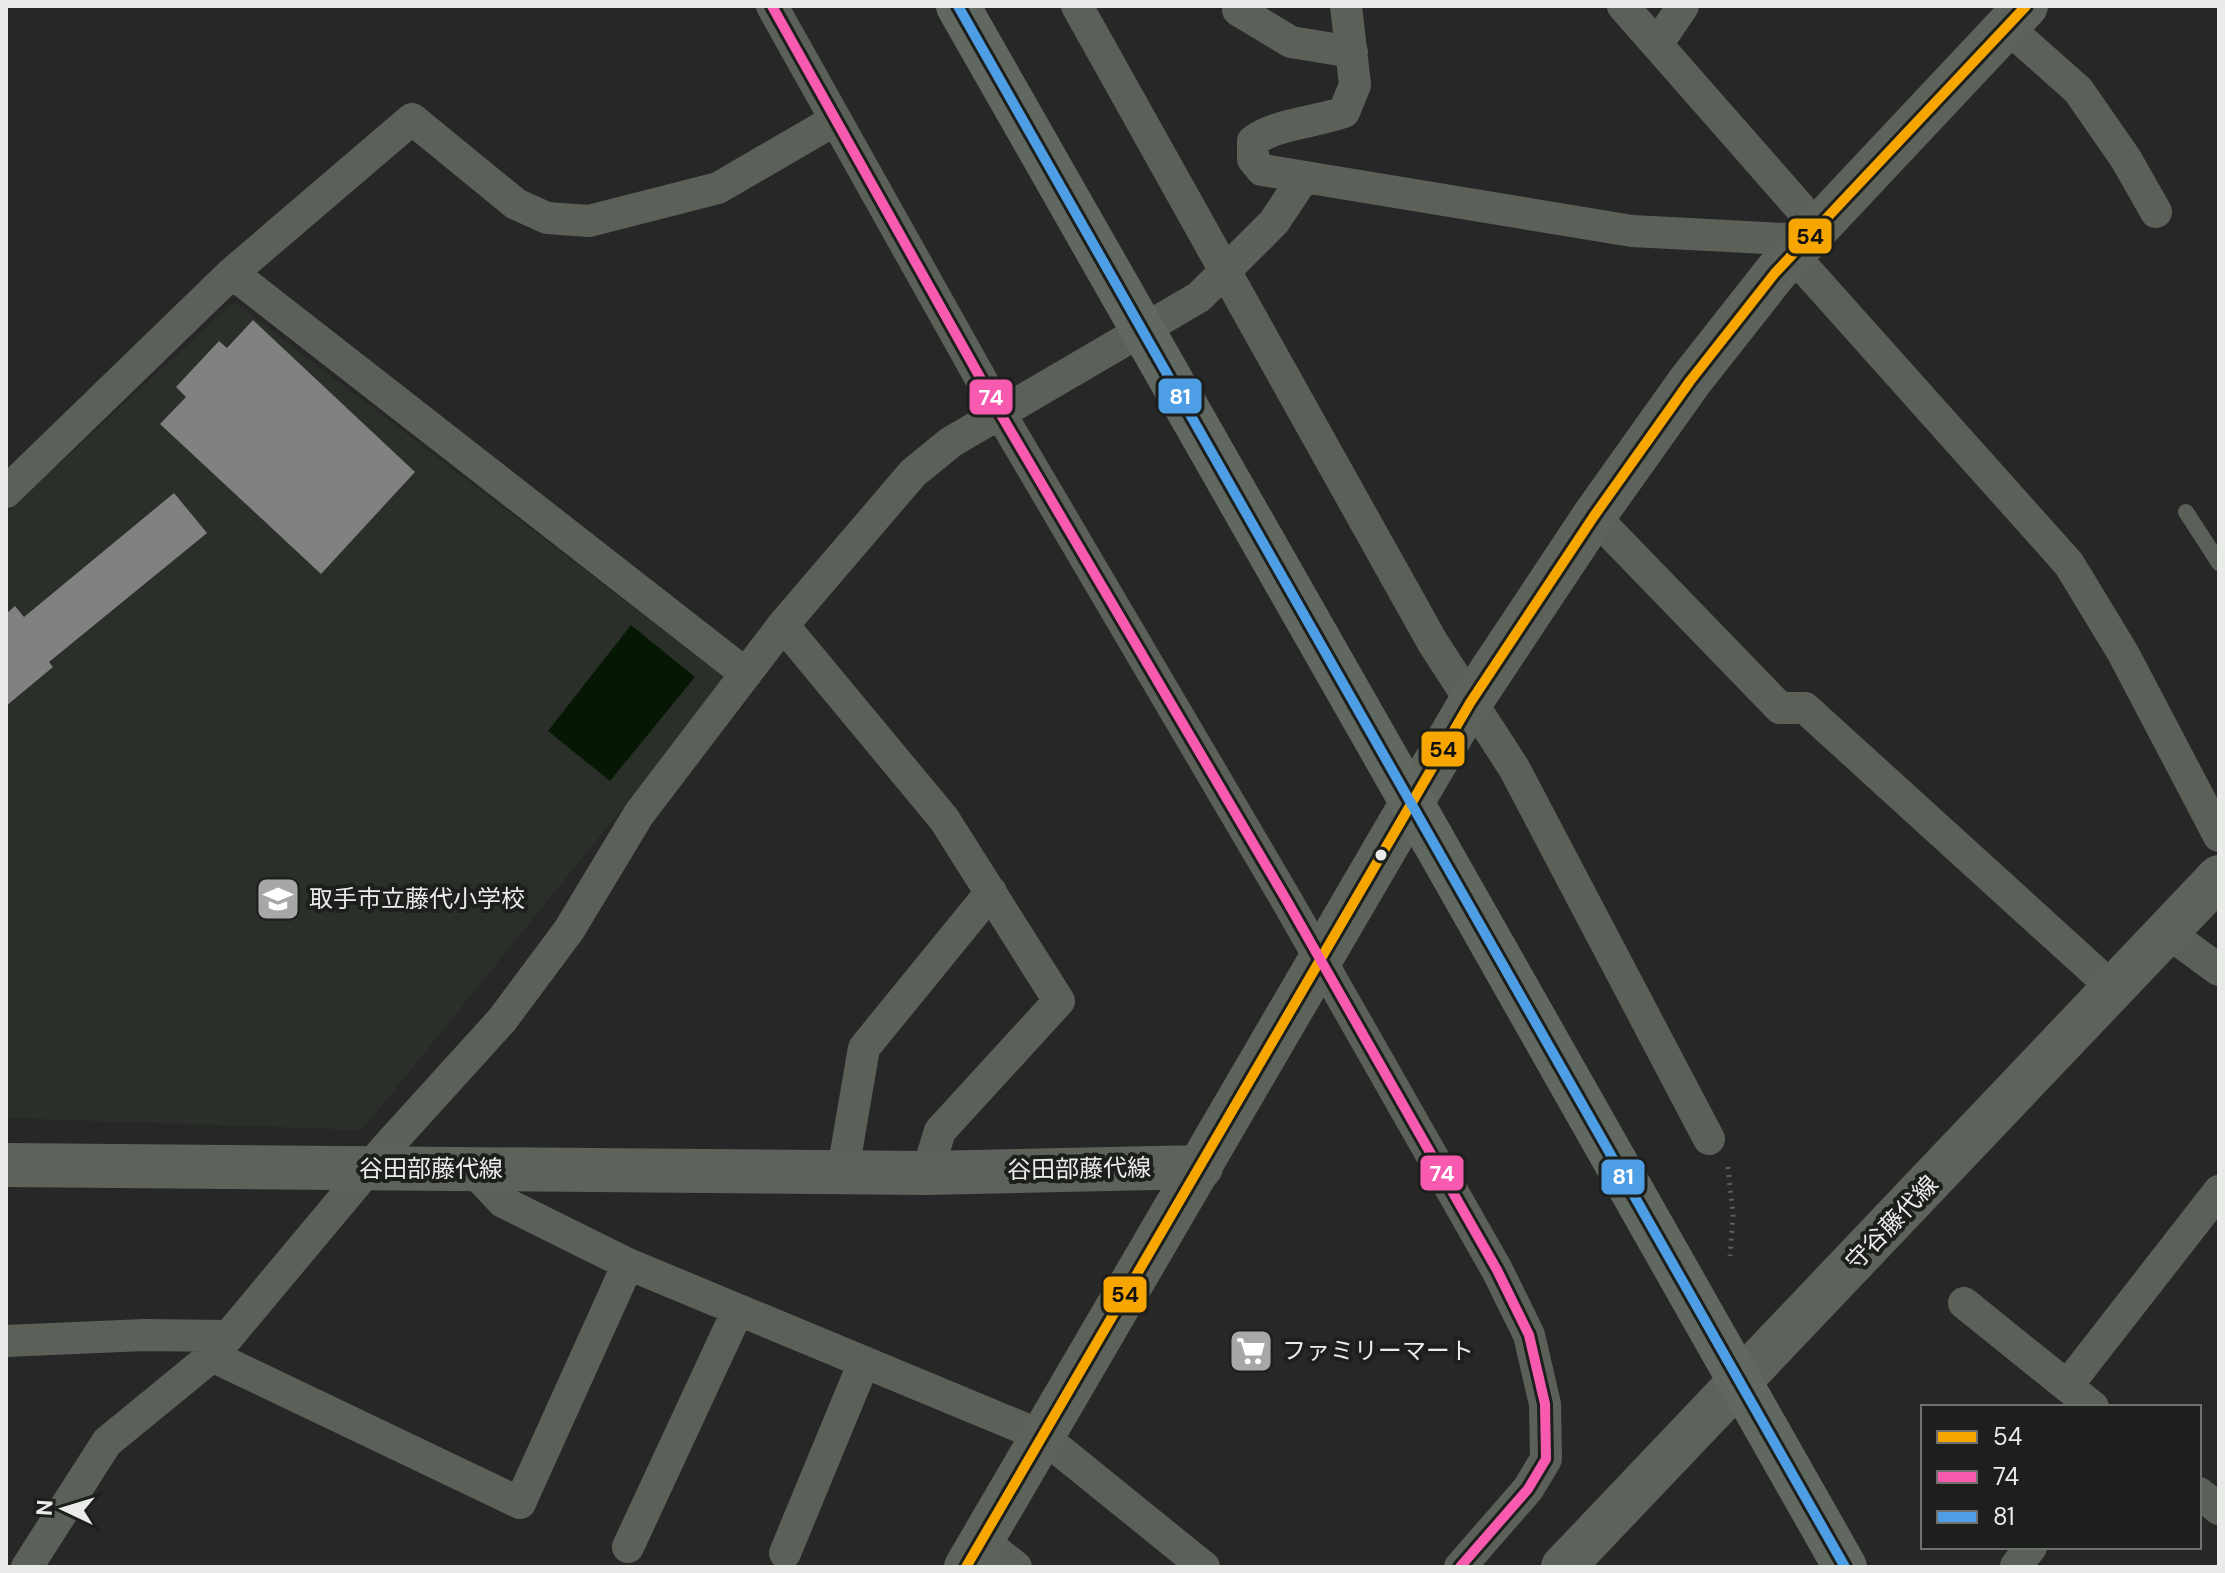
<svg xmlns="http://www.w3.org/2000/svg" width="2225" height="1573" font-family="'DM Sans','Noto Sans JP',sans-serif">
	<style>
		.built { fill: #2a3029 }
		.water { fill: #061804 }
		.building { fill: #808180 }
		.lines { fill: none; stroke-linecap: round; stroke-linejoin: round }
		.path { stroke: #5b5e5a; stroke-width: 5; stroke-dasharray: 2 6; stroke-linecap: butt }
		.lane { stroke: #5b6159; stroke-width: 16 }
		.street { stroke: #5b6159; stroke-width: 32 }
		.secondary { stroke: #5d635b; stroke-width: 44 }
		.highway { stroke: #61685f; stroke-width: 44 }
		.highway-bridge { stroke: #61685f; stroke-width: 44 }
		.bus-1-casing { stroke: #1d1f1c; stroke-width: 16 }
		.bus-2-casing { stroke: #1d1f1c; stroke-width: 16 }
		.bus-3-casing { stroke: #1d1f1c; stroke-width: 16 }
		.bus-1 { stroke: #f7a600; stroke-width: 10 }
		.bus-2 { stroke: #f75aaf; stroke-width: 10 }
		.bus-3 { stroke: #4d9ee5; stroke-width: 10 }
		.bus-dot { fill: #eaecea; stroke: #1d1f1c; stroke-width: 3 }
		.labels { text-anchor: middle; stroke-width: 8; stroke-linejoin: round; paint-order: stroke }
		.poi-label { font-size: 24px; fill: #eaecea; stroke: #1d1f1c; text-anchor: start }
		.street-label { font-size: 24px; fill: #eaecea; stroke: #1d1f1c }
		.line-badge { stroke: #1d1f1c; stroke-width: 3 }
		.badge-label { font-size: 22px; text-anchor: middle; font-weight: bold; fill: #fff }
		.pale-badge-label { font-size: 22px; text-anchor: middle; font-weight: bold; fill: #111 }
	</style>
	<rect width="100%" height="100%" fill="#272727"/>
	<!-- built -->
	<path class="built" d="M234 302 727 679 362 1130 6 1118V513Z"/>
	<!-- water -->
	<path class="water" d="M631 625 695 677 610 781 548 731Z"/>
	<!-- building -->
	<path class="building" d="M253 320 415 472 321 574 160 424 186 397 176 387 219 341 227 348Z
		M174 493 207 533 49 662 53 667 6 706V614L15 606 24 617Z"/>
	<g class="lines">
		<!-- path -->
		<path class="path" d="M1728 1167 1733 1215 1730 1256"/>
		<!-- lane -->
		<path class="lane" d="M2186 512 2219 563"/>
		<!-- street -->
		<path class="street" d="M772 6 1000 413 1287 901 1497 1270 1529 1335 1545 1404 1546 1459 1528 1489 1460 1567
			M1077 6 1433 643 1514 768 1709 1139
			M1346 6 1355 85 1344 112C1316 122 1276 124 1253 141V159L1262 170 1632 231 1804 240
			M1623 6 1817 227
			M1238 10 1291 42 1352 52
			M2006 26 2078 90 2126 159 2156 212
			M1658 43 1683 6
			M1792 254 2069 564 2123 653 2219 836
			M232 273 746 674
			M6 492 232 273 412 119 516 204 547 218 589 221 718 188 835 120
			M1594 516 1780 708H1805L2114 989
			M783 625 944 819 1059 1001 940 1131 927 1173
			M2167 932 2219 970
			M472 1169 503 1202 628 1264 1042 1436 1204 1567
			M843 1170 864 1048 991 892
			M1964 1303 2093 1407
			M6 1341 144 1335 229 1336
			M212 1356 520 1503 628 1264
			M2067 1386 2219 1191
			M2199 1493 2219 1509
			M982 1540 1016 1567
			M628 1547 738 1310
			M785 1553 864 1362
			M2016 1566 2031 1547
			M27 1567 107 1442 212 1356 385 1149 502 1020 569 930 639 814 783 625 913 473 951 442 1199 297 1274 222 1304 177"/>
		<!-- secondary -->
		<path class="secondary" d="M6 1165 927 1173 1201 1167
			M966 1567 1470 703 1594 516 1690 381 1775 273 2026 6
			M1563 1567 2219 877"/>
		<!-- highway -->
		<path class="highway" d="M1433 840 1845 1567"/>
		<!-- highway-bridge -->
		<path class="highway-bridge" d="M958 6 1433 840"/>
		<!-- bus-1 casing -->
		<g class="bus-1-casing">
			<path id="bus-1" d="M966 1567 1470 703 1594 516 1690 381 1775 273 2026 6"/>
		</g>
		<!-- bus-2 casing -->
		<g class="bus-2-casing">
			<path id="bus-2" d="M772 6 1000 413 1287 901 1497 1270 1529 1335 1545 1404 1546 1459 1528 1489 1460 1567"/>
		</g>
		<!-- bus-3 casing -->
		<g class="bus-3-casing">
			<path id="bus-3" d="M958 6 1845 1567"/>
		</g>
		<!-- bus-1 -->
		<use href="#bus-1" class="bus-1"/>
		<!-- bus-2 -->
		<use href="#bus-2" class="bus-2"/>
		<!-- bus-3 -->
		<use href="#bus-3" class="bus-3"/>
	</g>
	<!-- icons -->
	<defs>
		<g id="school-square" transform="scale(2.3)"><rect x="-9" y="-9" width="18" height="18" rx="4" fill="#a6a7a6" stroke="#1d1f1c"/><path d="M0-5L7-2L0 1L-7-2ZM-4 1L0 2.5L4 1V4Q0 6-4 4Z" fill="#fff"/></g>
		<g id="supermarket-square" transform="scale(2.3)"><rect x="-9" y="-9" width="18" height="18" rx="4" fill="#a6a7a6" stroke="#1d1f1c"/><path d="M-6-5.5h2.5l.6 2H6L4.5 2H-2.5L-4.4-4H-6ZM-1.5 3.2a1.3 1.3 0 1 0 .1 0ZM3 3.2a1.3 1.3 0 1 0 .1 0Z" fill="#fff"/></g>
	</defs>
	<g fill-rule="evenodd">
		<use href="#school-square" x="278" y="899"/>
		<use href="#supermarket-square" x="1251" y="1351"/>
	</g>
	<!-- markers -->
	<circle class="bus-dot" cx="1381" cy="855" r="7"/>
	<g class="labels">
		<!-- poi labels -->
		<g class="poi-label">
			<text x="309" y="907">取手市立藤代小学校</text>
			<text x="1282" y="1359">ファミリーマート</text>
		</g>
		<!-- street labels -->
		<g class="street-label">
			<text x="431" y="1177">谷田部藤代線</text>
			<text transform="translate(1079 1169) rotate(-1)" y="8">谷田部藤代線</text>
			<text transform="translate(1892 1223) rotate(-46)" y="8">守谷藤代線</text>
		</g>
	</g>
	<g class="line-badge">
		<rect x="1787" y="217" width="46" height="38" rx="8" fill="#f7a600"/>
		<rect x="1157" y="377" width="46" height="38" rx="8" fill="#4d9ee5"/>
		<rect x="968" y="378" width="46" height="38" rx="8" fill="#f75aaf"/>
		<rect x="1420" y="730" width="46" height="38" rx="8" fill="#f7a600"/>
		<rect x="1419" y="1154" width="46" height="38" rx="8" fill="#f75aaf"/>
		<rect x="1600" y="1158" width="46" height="38" rx="8" fill="#4d9ee5"/>
		<rect x="1102" y="1275" width="46" height="39" rx="8" fill="#f7a600"/>
	</g>
	<g class="badge-label">
		<text x="1180" y="404">81</text>
		<text x="991" y="405">74</text>
		<text x="1442" y="1181">74</text>
		<text x="1623" y="1184">81</text>
	</g>
	<g class="pale-badge-label">
		<text x="1810" y="244">54</text>
		<text x="1443" y="757">54</text>
		<text x="1125" y="1302">54</text>
	</g>
	<!-- border -->
	<rect width="2225" height="1573" fill="none" stroke="#eaecea" stroke-width="16"/>
	<!-- legend -->
	<rect x="1921" y="1405" width="280" height="144" fill="#1d1f1c" stroke="#6f716e" stroke-width="2"/>
	<rect x="1937" y="1431" width="40" height="12" fill="#f7a600" stroke="#6f716e" stroke-width="2"/>
	<text x="1993" y="1445" font-size="24" fill="#eaecea">54</text>
	<rect x="1937" y="1471" width="40" height="12" fill="#f75aaf" stroke="#6f716e" stroke-width="2"/>
	<text x="1993" y="1485" font-size="24" fill="#eaecea">74</text>
	<rect x="1937" y="1511" width="40" height="12" fill="#4d9ee5" stroke="#6f716e" stroke-width="2"/>
	<text x="1993" y="1525" font-size="24" fill="#eaecea">81</text>
	<!-- north arrow -->
	<g transform="translate(64 1509) rotate(274)" stroke="#1d1f1c" stroke-width="6" paint-order="stroke">
	<path d="M0-6L14 30L0 20L-14 30Z" fill="#eaecea"/>
	<text y="-12" font-size="22" font-weight="bold" text-anchor="middle" fill="#eaecea">N</text>
	</g>
</svg>
